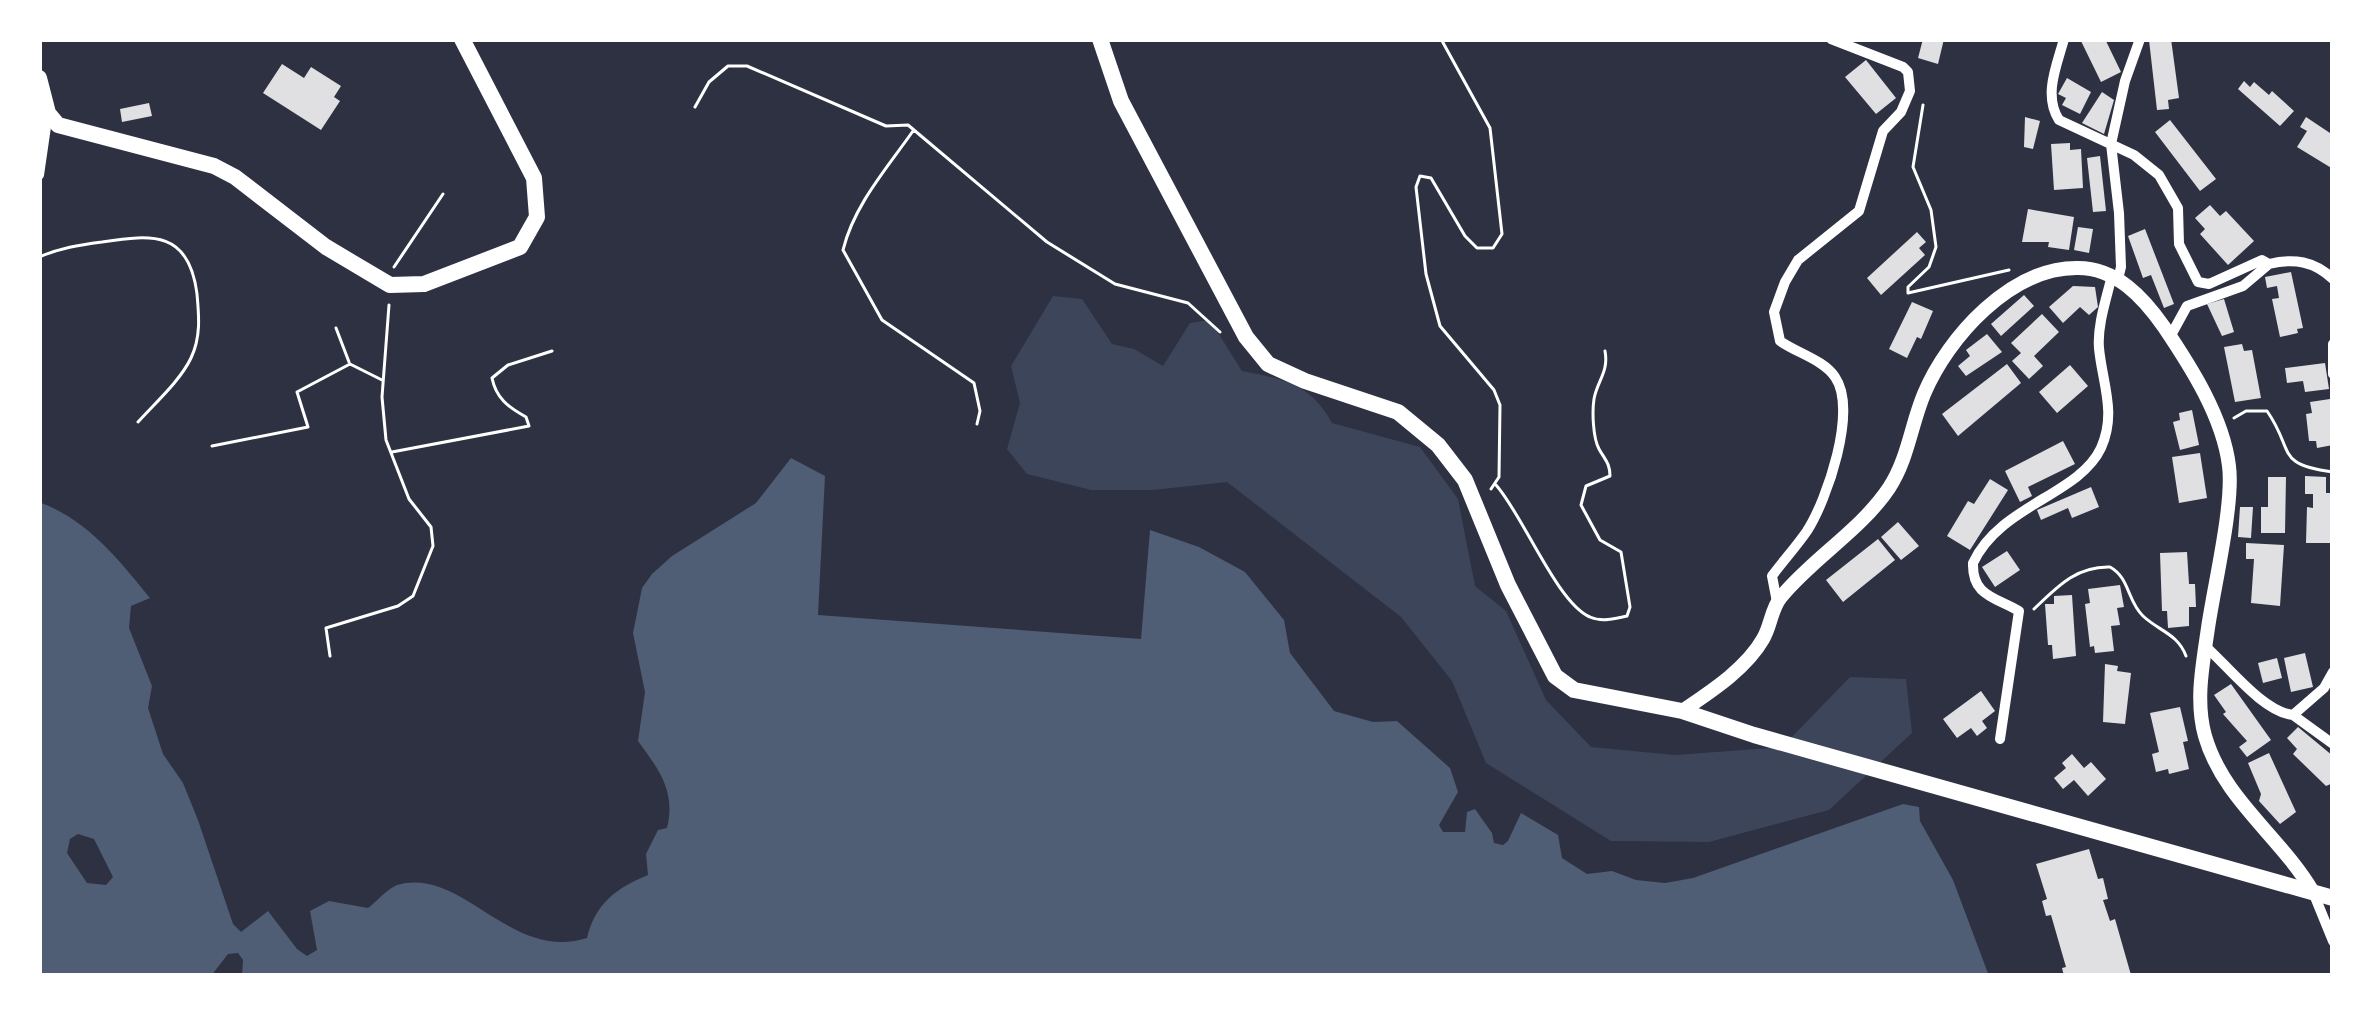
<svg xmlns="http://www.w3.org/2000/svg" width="2372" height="1015" font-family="'Public Sans',sans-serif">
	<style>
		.green { fill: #3c4559 }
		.water { fill: #4f5d75; fill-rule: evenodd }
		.building { fill: #e0e0e3 }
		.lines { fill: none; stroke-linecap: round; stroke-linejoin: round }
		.path { stroke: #fff; stroke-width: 3 }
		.minor { stroke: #fff; stroke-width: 10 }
		.tertiary { stroke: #fff; stroke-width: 14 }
		.primary { stroke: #fff; stroke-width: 16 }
	</style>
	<rect width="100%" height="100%" fill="#2d3142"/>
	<!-- green -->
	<path class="green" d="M1053 296 1082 299 1112 344 1134 349 1163 366 1190 323 1210 320 1242 371C1284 379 1311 384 1332 423L1420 447 1458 499 1475 586 1506 611 1546 700 1591 747 1675 755 1782 747 1850 677 1906 679 1912 733 1829 810 1709 842 1611 841 1486 763 1452 681 1401 617 1227 482 1153 490H1091L1027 474 1007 449 1020 403 1011 366Z"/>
	<!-- water -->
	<path class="water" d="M791 458 825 476 818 615 1141 639 1150 530 1199 547 1245 572 1284 620 1290 653 1334 711 1373 722 1397 721 1450 768 1458 792 1439 825 1443 832H1465L1467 812 1475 809 1492 833 1494 843 1503 845 1508 841 1521 813 1558 835 1562 858 1587 874 1612 871 1636 880 1665 883 1693 878 1903 804 1919 807 1920 821 1953 880 1989 976H242L243 960 238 953 228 954 211 976H39V502C88 520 118 559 150 598L131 606 129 628 152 686 148 708 163 754 183 783 198 820 233 924 241 932 268 911 297 949 307 956 317 950 310 911 329 901 368 908C376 902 387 889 397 885 463 866 509 962 587 938 595 904 616 888 648 875L646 854 658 830 667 828C676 791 659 770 638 741L645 692 633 633 642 588 652 574 672 556 756 503ZM78 834 94 839 113 877 106 885 87 883 67 853 70 839Z"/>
	<!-- building -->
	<path class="building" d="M1923 39H1944L1938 64 1918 58Z
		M2080 39H2105L2121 72 2101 82Z
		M2171 39 2179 98 2168 100 2169 109 2157 110 2149 40Z
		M1866 60 1896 98 1876 114 1845 77Z
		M282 64 304 78 311 67 341 86 334 97 340 101 321 130 263 93Z
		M2067 78 2091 92 2080 114 2062 105 2066 98 2058 94Z
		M2244 81 2250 87 2254 82 2269 95 2272 91 2294 111 2280 126 2238 89Z
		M2102 92 2114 100 2104 134 2082 123Z
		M149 103 152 116 122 122 120 109Z
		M2025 117 2040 121 2033 149 2024 147Z
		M2306 117 2333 135V169L2297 147 2307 131 2300 127Z
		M2170 120 2216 179 2200 191 2155 132Z
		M2070 143V150L2081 149 2083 188 2054 190 2051 144Z
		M2100 156 2106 211 2093 212 2087 158Z
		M2210 205 2220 216 2226 211 2254 241 2228 265 2200 234 2205 229 2195 218Z
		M2028 209 2074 217 2069 250 2048 247 2049 242H2022Z
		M2078 227 2093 229 2089 253 2074 250Z
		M2145 229 2174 304 2164 308 2151 275 2143 278 2128 236Z
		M1917 232 1926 242 1919 248 1925 255 1881 295 1867 278Z
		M2291 272 2303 328 2297 329 2298 333 2280 337 2272 299 2279 298 2277 286 2267 288 2265 277Z
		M2073 286 2095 287 2098 307 2089 315 2080 307 2063 323 2049 307Z
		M2024 295 2034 306 2001 336 1991 324Z
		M2224 299 2234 332 2222 336 2207 304Z
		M1912 302 1933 311 1921 339 1917 337 1907 358 1889 349Z
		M2042 314 2059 332 2034 356 2043 366 2029 379 2012 361 2021 353 2011 343Z
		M1987 334 2002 352 1966 376 1958 366 1970 356 1966 350Z
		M2242 344 2244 351 2252 350 2261 398 2235 402 2224 347Z
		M2325 363 2329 389 2305 392 2303 381 2287 383 2285 368Z
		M2007 364 2021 383 1958 436 1942 414Z
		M2070 365 2088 386 2057 413 2039 392Z
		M2330 399 2333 445 2317 448 2316 441H2309L2306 414 2312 413 2310 402Z
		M2192 410 2199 445 2180 450 2173 422 2180 420 2179 413Z
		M2063 441 2075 464 2028 487 2032 496 2020 502 2005 471Z
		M2200 453 2207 498 2179 503 2172 457Z
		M2305 476 2326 477V493H2331L2330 543H2306L2307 507 2313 508V494H2305Z
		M2268 477H2286L2285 533H2261V507H2268Z
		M1990 479 2008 490 1970 550 1947 536 1968 501 1974 504Z
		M2091 487 2099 507 2072 518 2068 508 2041 520 2037 510Z
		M2240 507H2253L2251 538 2238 537Z
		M1898 522 1919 546 1901 560 1881 537Z
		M1878 539 1895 560 1843 602 1826 580Z
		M2246 543 2284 545 2280 606 2251 603 2254 559H2246Z
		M2007 551 2020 570 1995 587 1982 567Z
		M2187 552 2189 584H2195L2196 607H2189V626L2168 628 2167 611H2162L2160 553Z
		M2120 585 2124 607 2117 608 2120 625 2111 626 2114 651 2095 653 2094 646 2090 647 2085 604 2090 603 2088 589Z
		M2072 595 2076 656 2053 659 2052 645H2048L2045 604H2054V596Z
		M2305 653 2313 687 2291 692 2284 658Z
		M2277 658 2282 678 2263 683 2258 663Z
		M2105 664 2118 666 2117 671 2131 673 2125 724 2103 722Z
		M2231 684 2271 740 2247 757 2239 747 2247 741 2223 714 2226 712 2214 695Z
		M1981 691 1995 711 1982 721 1987 728 1977 736 1971 728 1957 738 1943 719Z
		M2180 707 2188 741 2183 742 2189 769 2169 774 2168 769 2156 772 2152 754 2159 752 2150 713Z
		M2298 727 2333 756V783L2326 786 2293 754 2297 749 2287 738Z
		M2269 753 2296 812 2280 824 2259 801 2261 794 2248 763Z
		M2072 754 2084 768 2091 762 2106 779 2088 796 2074 780 2063 789 2054 778 2066 768 2062 763Z
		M2089 849 2098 879 2103 878 2108 899 2103 900 2110 921 2115 919 2131 975 2128 976H2064L2062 968 2066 967 2051 915 2046 916 2042 901 2047 899 2036 864Z"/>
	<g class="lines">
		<!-- path -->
		<path class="path" d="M1441 39 1490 128 1502 234 1493 248H1477L1465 236 1431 178 1420 176 1416 187 1426 274 1440 326 1494 390 1500 405 1499 477 1491 489
			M1923 105 1913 167 1931 210 1936 247 1929 267 1908 287V293L2009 270
			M695 107 709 82 728 66H747L886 126 908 125 1047 242 1115 284 1188 303 1220 332
			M913 131C887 168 854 205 843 250L882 320 974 383 980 411 977 424
			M39 257C60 248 79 245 102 242 153 234 189 231 197 294 199 316 201 337 191 358 180 381 155 403 138 422
			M394 267 443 194
			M336 328 349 362
			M2234 418 2246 411H2267C2295 451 2274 464 2333 472
			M212 446 308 427 297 392 350 364 382 380
			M392 452 529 426 526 417C508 407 496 398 492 378L508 365 552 351
			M1496 485C1523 515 1557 603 1590 617 1601 622 1615 619 1627 616L1630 607 1621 552 1600 540 1581 505 1586 486 1610 476C1610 463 1605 460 1599 449 1593 438 1592 412 1594 399 1597 381 1609 372 1605 351
			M2034 609C2057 587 2076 566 2110 567 2130 578 2127 601 2143 616 2159 631 2178 634 2186 656
			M330 656 326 628 398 606 413 596 433 546 431 527 409 499 386 440 382 397 389 305"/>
		<!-- minor -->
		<path class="minor" d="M2064 39C2057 65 2043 95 2059 120L2134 155 2159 175 2178 208 2179 244 2198 282 2209 284 2262 260 2269 264C2294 258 2314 261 2333 279
			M39 175 48 113
			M2118 279 2121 267 2119 213 2111 144 2125 81 2140 39
			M2170 337 2187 306 2243 286 2269 264
			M2333 344V374
			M1777 602 1772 576C1783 561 1796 547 1807 531 1827 500 1858 410 1835 377 1824 360 1797 353 1780 341L1774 312 1785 282 1798 260 1859 211 1883 131 1901 112 1910 91 1908 72 1903 67 1831 39
			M2205 646C2229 667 2263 712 2293 715L2324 688 2333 672
			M2293 715 2333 744
			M2000 739 2019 611C1995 597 1972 596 1973 563 2000 505 2079 495 2101 448 2117 413 2102 382 2099 348 2097 325 2107 297 2112 275
			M2313 892 2333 941"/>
		<!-- tertiary -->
		<path class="tertiary" d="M1682 711C1710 692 1746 669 1763 639 1771 626 1771 609 1781 597 1813 558 1861 530 1889 488 1908 459 1911 425 1924 394 1948 337 2011 267 2078 268 2116 268 2143 297 2164 327 2191 367 2223 417 2229 466 2234 504 2214 586 2208 628 2203 663 2195 701 2205 736 2223 799 2281 837 2313 892"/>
		<!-- primary -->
		<path class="primary" d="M1100 39 1121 101 1246 337 1268 364 1305 381 1398 412 1438 445 1465 480 1508 585 1555 676 1574 690 1682 711 1754 735 2333 898
			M39 78 48 113 58 125 214 166 235 177 326 247 390 285 424 284 520 247 537 217 534 178 462 39"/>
	</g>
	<!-- border -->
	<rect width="2372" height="1015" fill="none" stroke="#ffffff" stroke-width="84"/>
</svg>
